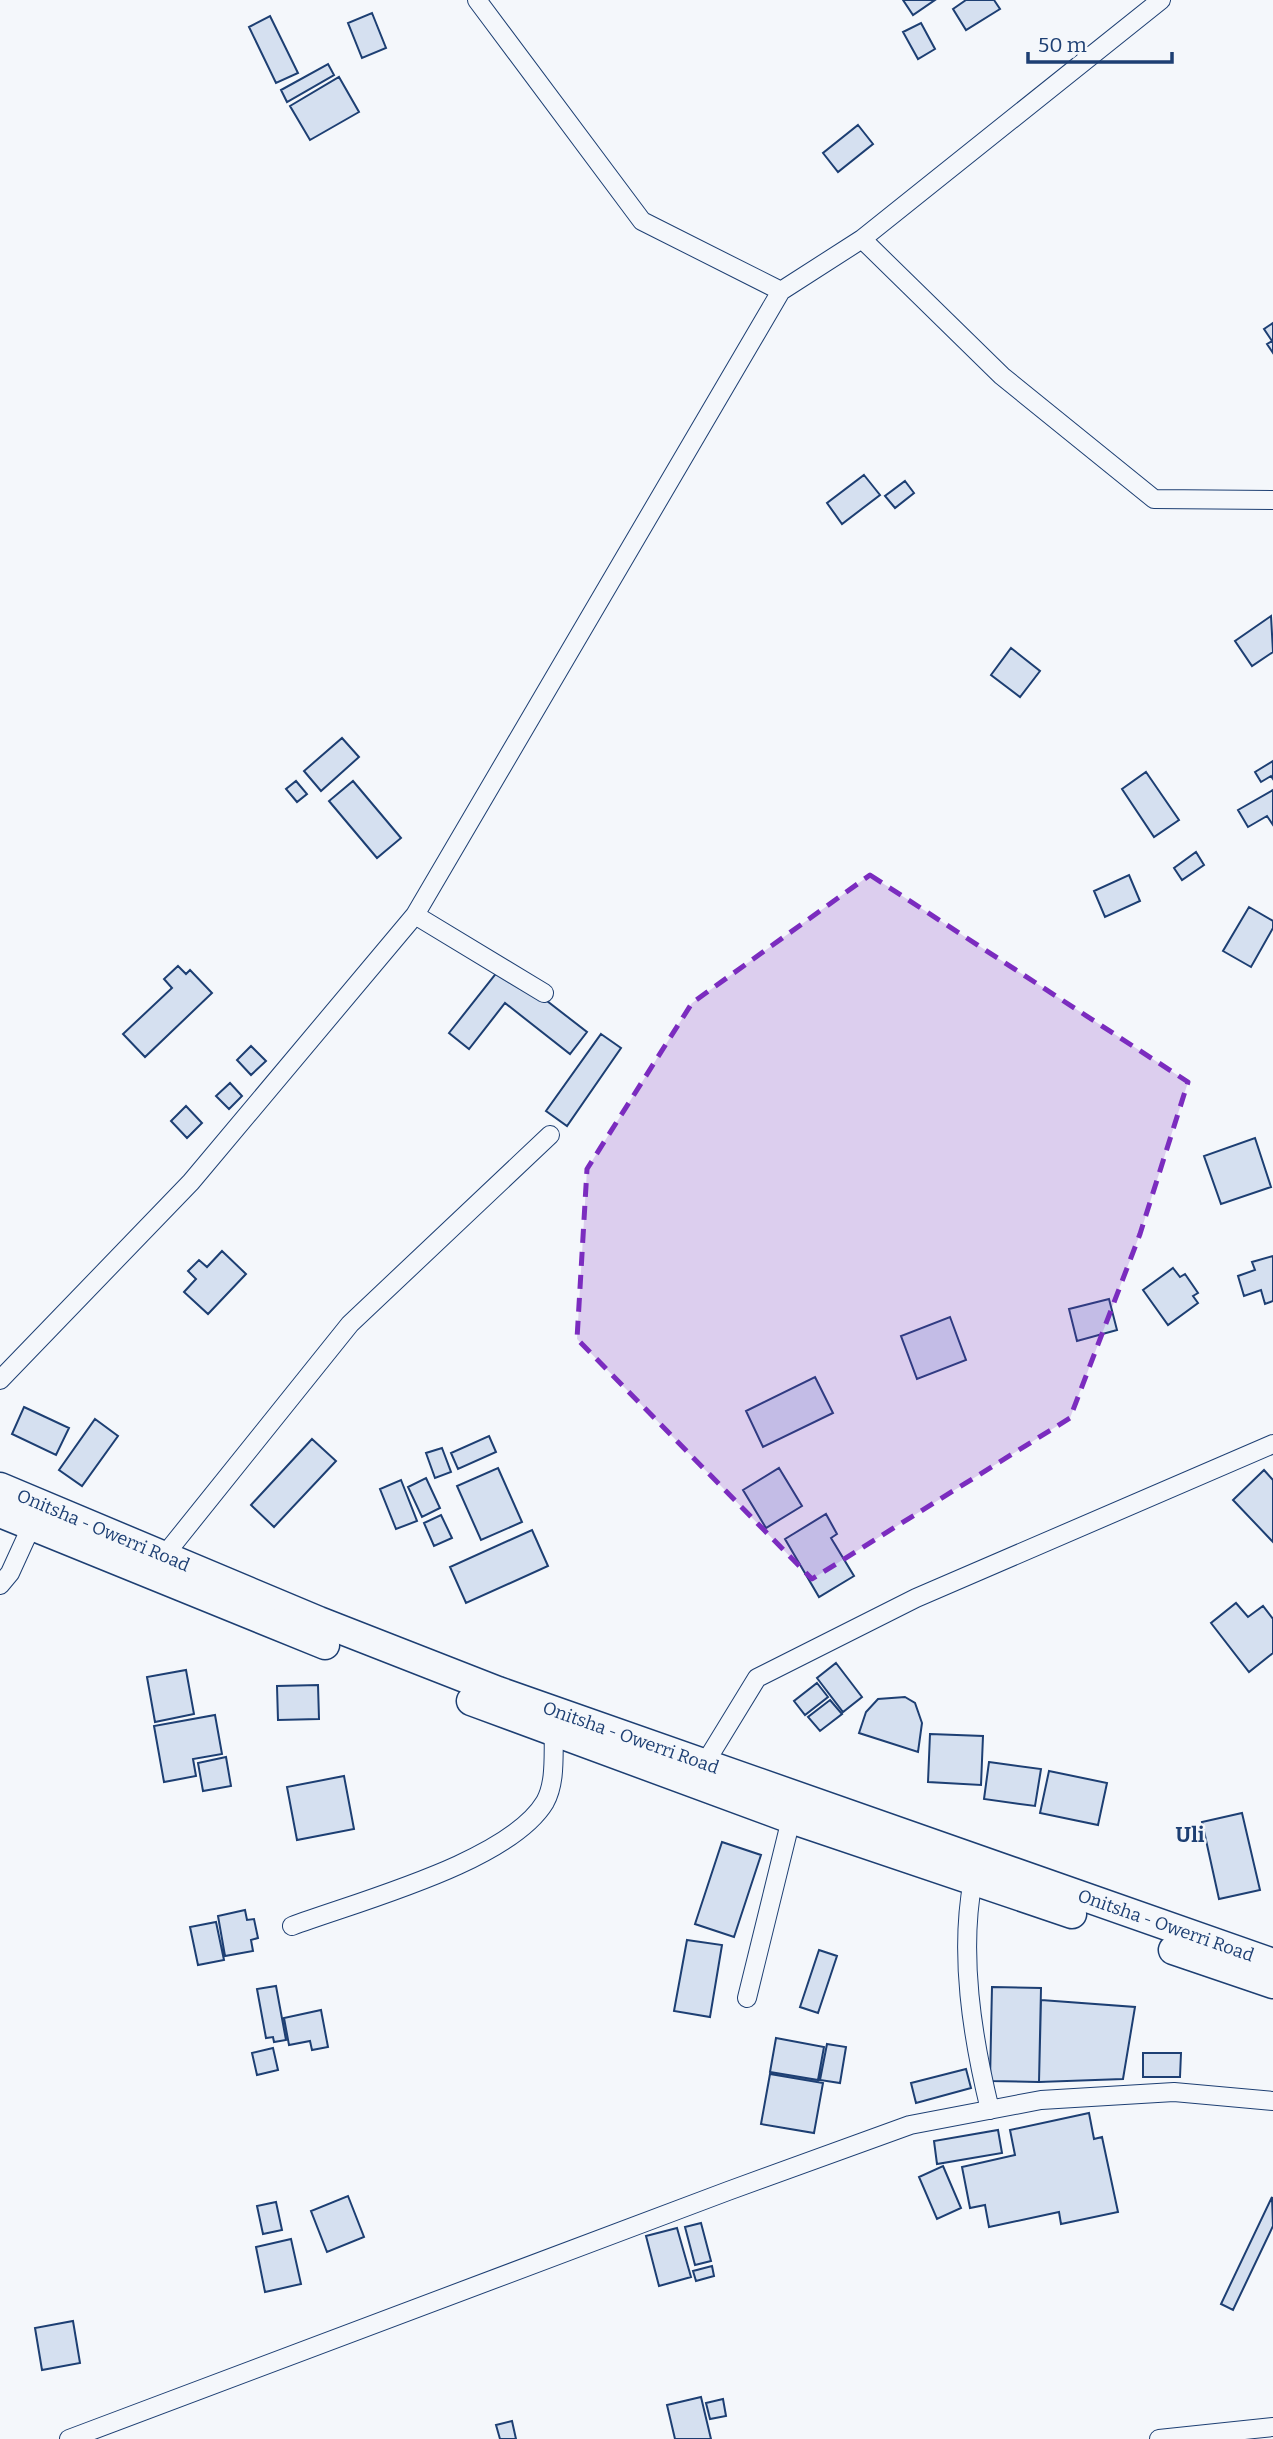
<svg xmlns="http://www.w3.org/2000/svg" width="1273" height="2439" font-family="Bitter,serif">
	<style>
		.building { fill: #d5e0f0; stroke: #1d3f73; stroke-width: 2 }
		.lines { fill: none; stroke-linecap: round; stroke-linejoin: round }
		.minor-casing { stroke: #1d3f73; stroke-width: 20 }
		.trunk-casing { stroke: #1d3f73; stroke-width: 31 }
		.minor { stroke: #f4f7fb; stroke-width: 18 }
		.trunk { stroke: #f4f7fb; stroke-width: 28 }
		.marked { fill: #7b2cbf; fill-opacity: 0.2; stroke: #7b2cbf; stroke-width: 5; stroke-dasharray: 14 9; stroke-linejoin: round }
		.labels { text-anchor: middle; stroke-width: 5; stroke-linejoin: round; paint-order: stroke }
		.street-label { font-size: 18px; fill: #1d3f73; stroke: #f4f7fb }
		.quarter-label { font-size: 21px; font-weight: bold; fill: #1d3f73; stroke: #f4f7fb }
	</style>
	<rect width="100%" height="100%" fill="#f4f7fb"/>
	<!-- building -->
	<path class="building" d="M903 0H935L913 15Z
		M966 0H994L1000 9 966 30 953 9Z
		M372 13 386 48 362 58 348 23Z
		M270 16 298 73 276 83 249 27Z
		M921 23 935 49 918 59 903 32Z
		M328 64 334 75 287 102 281 90Z
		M339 77 359 112 310 140 290 106Z
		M858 125 873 144 838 172 823 153Z
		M1273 323V353L1267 344 1272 341 1264 329Z
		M864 475 880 495 842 524 827 503Z
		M905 481 914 493 895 508 885 496Z
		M1271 616 1273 652 1252 666 1235 641Z
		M1011 648 1040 671 1020 697 991 675Z
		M342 738 359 757 321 791 304 771Z
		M1273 761V779L1271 776 1261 782 1255 772Z
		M1146 772 1179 820 1154 837 1122 789Z
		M296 781 307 794 297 802 286 789Z
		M353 781 401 838 377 858 329 801Z
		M1273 790V825L1267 816 1248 827 1238 810Z
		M1196 852 1204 865 1182 880 1174 868Z
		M1129 875 1140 901 1105 917 1094 891Z
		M1249 907 1273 921V928L1251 967 1223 951Z
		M178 966 186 974 190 970 212 993 145 1057 123 1034 172 988 164 979Z
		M502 966 587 1032 570 1054 505 1003 469 1049 449 1033Z
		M601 1034 621 1048 567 1126 546 1111Z
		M251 1046 266 1061 251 1075 237 1060Z
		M230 1083 242 1096 229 1109 216 1096Z
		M186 1106 202 1123 187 1138 171 1121Z
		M1255 1138 1271 1187 1221 1204 1204 1156Z
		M222 1251 246 1274 208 1314 184 1292 196 1279 188 1271 199 1260 207 1267Z
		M1273 1256V1301L1265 1304 1261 1290 1244 1296 1238 1276 1255 1270 1252 1262Z
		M1173 1268 1180 1277 1185 1274 1198 1293 1193 1296 1198 1303 1168 1325 1143 1290Z
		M1109 1299 1117 1330 1077 1341 1069 1309Z
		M950 1317 966 1360 917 1379 901 1336Z
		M815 1377 833 1413 763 1447 746 1411Z
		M24 1407 69 1428 56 1455 12 1434Z
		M95 1419 118 1436 82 1486 59 1470Z
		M489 1436 496 1452 458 1469 451 1453Z
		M312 1439 336 1461 274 1527 251 1505Z
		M442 1448 451 1472 435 1478 426 1453Z
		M498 1468 522 1522 481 1540 457 1486Z
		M779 1468 802 1506 766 1528 743 1490Z
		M1264 1470 1273 1480V1542L1233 1500Z
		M426 1478 440 1508 422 1517 408 1487Z
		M401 1480 417 1521 396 1529 380 1489Z
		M826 1514 837 1534 831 1538 854 1576 819 1597 785 1539Z
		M441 1515 452 1538 434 1546 424 1523Z
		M532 1530 548 1566 466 1603 450 1567Z
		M1236 1603 1248 1617 1263 1606 1273 1619V1653L1249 1672 1211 1623Z
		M836 1663 862 1697 843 1712 817 1678Z
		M186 1670 194 1714 155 1722 147 1677Z
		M817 1683 828 1697 805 1715 794 1701Z
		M318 1685 319 1719 278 1720 277 1686Z
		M905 1697 915 1703 922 1723 918 1752 859 1733 866 1712 878 1699Z
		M830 1700 842 1714 820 1731 808 1717Z
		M215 1715 222 1754 193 1759 196 1776 164 1782 154 1726Z
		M930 1734 983 1736 981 1785 928 1782Z
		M226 1757 231 1786 203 1791 198 1763Z
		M989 1762 1041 1769 1035 1806 984 1799Z
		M1049 1771 1107 1783 1098 1825 1040 1813Z
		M344 1776 354 1829 297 1840 287 1787Z
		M1242 1813 1260 1890 1219 1899 1202 1822Z
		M722 1842 761 1855 734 1937 695 1924Z
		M245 1910 247 1920 254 1919 258 1938 251 1940 253 1951 225 1956 218 1916Z
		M216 1922 224 1960 198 1965 190 1927Z
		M687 1940 722 1945 710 2017 674 2011Z
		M819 1950 837 1956 818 2013 800 2007Z
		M276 1986 286 2040 274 2042 273 2037 266 2038 257 1989Z
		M992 1987 1041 1988 1039 2082 990 2081Z
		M1041 2000 1135 2007 1123 2079 1039 2082Z
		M321 2010 328 2047 312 2050 310 2041 289 2045 284 2018Z
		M776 2038 824 2047 818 2080 770 2072Z
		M827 2044 846 2047 840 2083 820 2080Z
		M273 2048 278 2070 257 2075 252 2053Z
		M1143 2053H1181L1180 2077H1143Z
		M966 2069 971 2088 916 2103 911 2083Z
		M770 2074 823 2083 814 2133 761 2124Z
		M1089 2113 1094 2139 1102 2137 1118 2212 1061 2224 1059 2212 989 2227 985 2205 970 2208 962 2167 1015 2155 1010 2130Z
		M998 2130 1002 2153 937 2164 934 2141Z
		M943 2166 961 2208 937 2219 919 2177Z
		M348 2196 364 2237 327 2252 311 2211Z
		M1272 2197 1273 2226 1233 2310 1221 2304Z
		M276 2202 282 2230 263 2234 257 2206Z
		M701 2223 711 2261 695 2265 685 2227Z
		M677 2228 691 2277 659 2286 646 2236Z
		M291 2239 301 2284 265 2292 256 2247Z
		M712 2266 714 2276 696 2281 693 2271Z
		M73 2321 80 2363 42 2370 35 2328Z
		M701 2397 711 2439H675L667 2405Z
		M723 2399 726 2416 710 2419 706 2403Z
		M512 2421 516 2439H500L496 2425Z"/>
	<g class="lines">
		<!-- minor casing -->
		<g class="minor-casing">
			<path id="minor" d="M477 0 642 221 781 291
				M862 239 1161 0
				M415 915 544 993
				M0 1380 191 1182 415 915 781 291 862 239 1002 376 1154 499 1273 500
				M163 1557 350 1324 550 1135
				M0 1585 10 1573 31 1527
				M705 1763 757 1678 916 1598 1273 1444
				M973 1880C959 1954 972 2036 990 2110
				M292 1926C359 1901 509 1862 545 1802 556 1782 553 1755 554 1733
				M747 1998 791 1819
				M69 2439 728 2191 910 2125 1041 2100 1174 2092 1273 2101
				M1159 2439 1273 2427"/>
		</g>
		<!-- trunk casing -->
		<g class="trunk-casing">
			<g id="trunk">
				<path id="s1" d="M0 1487 319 1621 498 1691 1273 1963"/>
				<path d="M0 1513 325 1645"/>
				<path d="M471 1701 791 1819 1072 1914"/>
				<path d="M1173 1950 1273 1984"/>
			</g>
		</g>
		<!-- minor -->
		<use href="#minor" class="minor"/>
		<!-- trunk -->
		<use href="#trunk" class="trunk"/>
	</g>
	<!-- marked area -->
	<path class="marked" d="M870 875 1188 1082 1140 1234 1070 1418 812 1579 577 1339 587 1169 692 1003Z"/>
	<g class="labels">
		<!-- street labels -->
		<g class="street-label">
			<text dy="6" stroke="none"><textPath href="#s1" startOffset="112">Onitsha - Owerri Road</textPath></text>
			<text dy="6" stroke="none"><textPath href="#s1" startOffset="679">Onitsha - Owerri Road</textPath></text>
			<text dy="6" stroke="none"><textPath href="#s1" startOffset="1246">Onitsha - Owerri Road</textPath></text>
		</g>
		<!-- quarter labels -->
		<g class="quarter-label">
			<text x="1190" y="1842">Uli</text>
		</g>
	</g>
	<!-- scale -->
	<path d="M1028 52v10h144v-10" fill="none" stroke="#1d3f73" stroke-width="3.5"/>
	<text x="1038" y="52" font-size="21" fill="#1d3f73" stroke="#f4f7fb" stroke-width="5" paint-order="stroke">50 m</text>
</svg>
